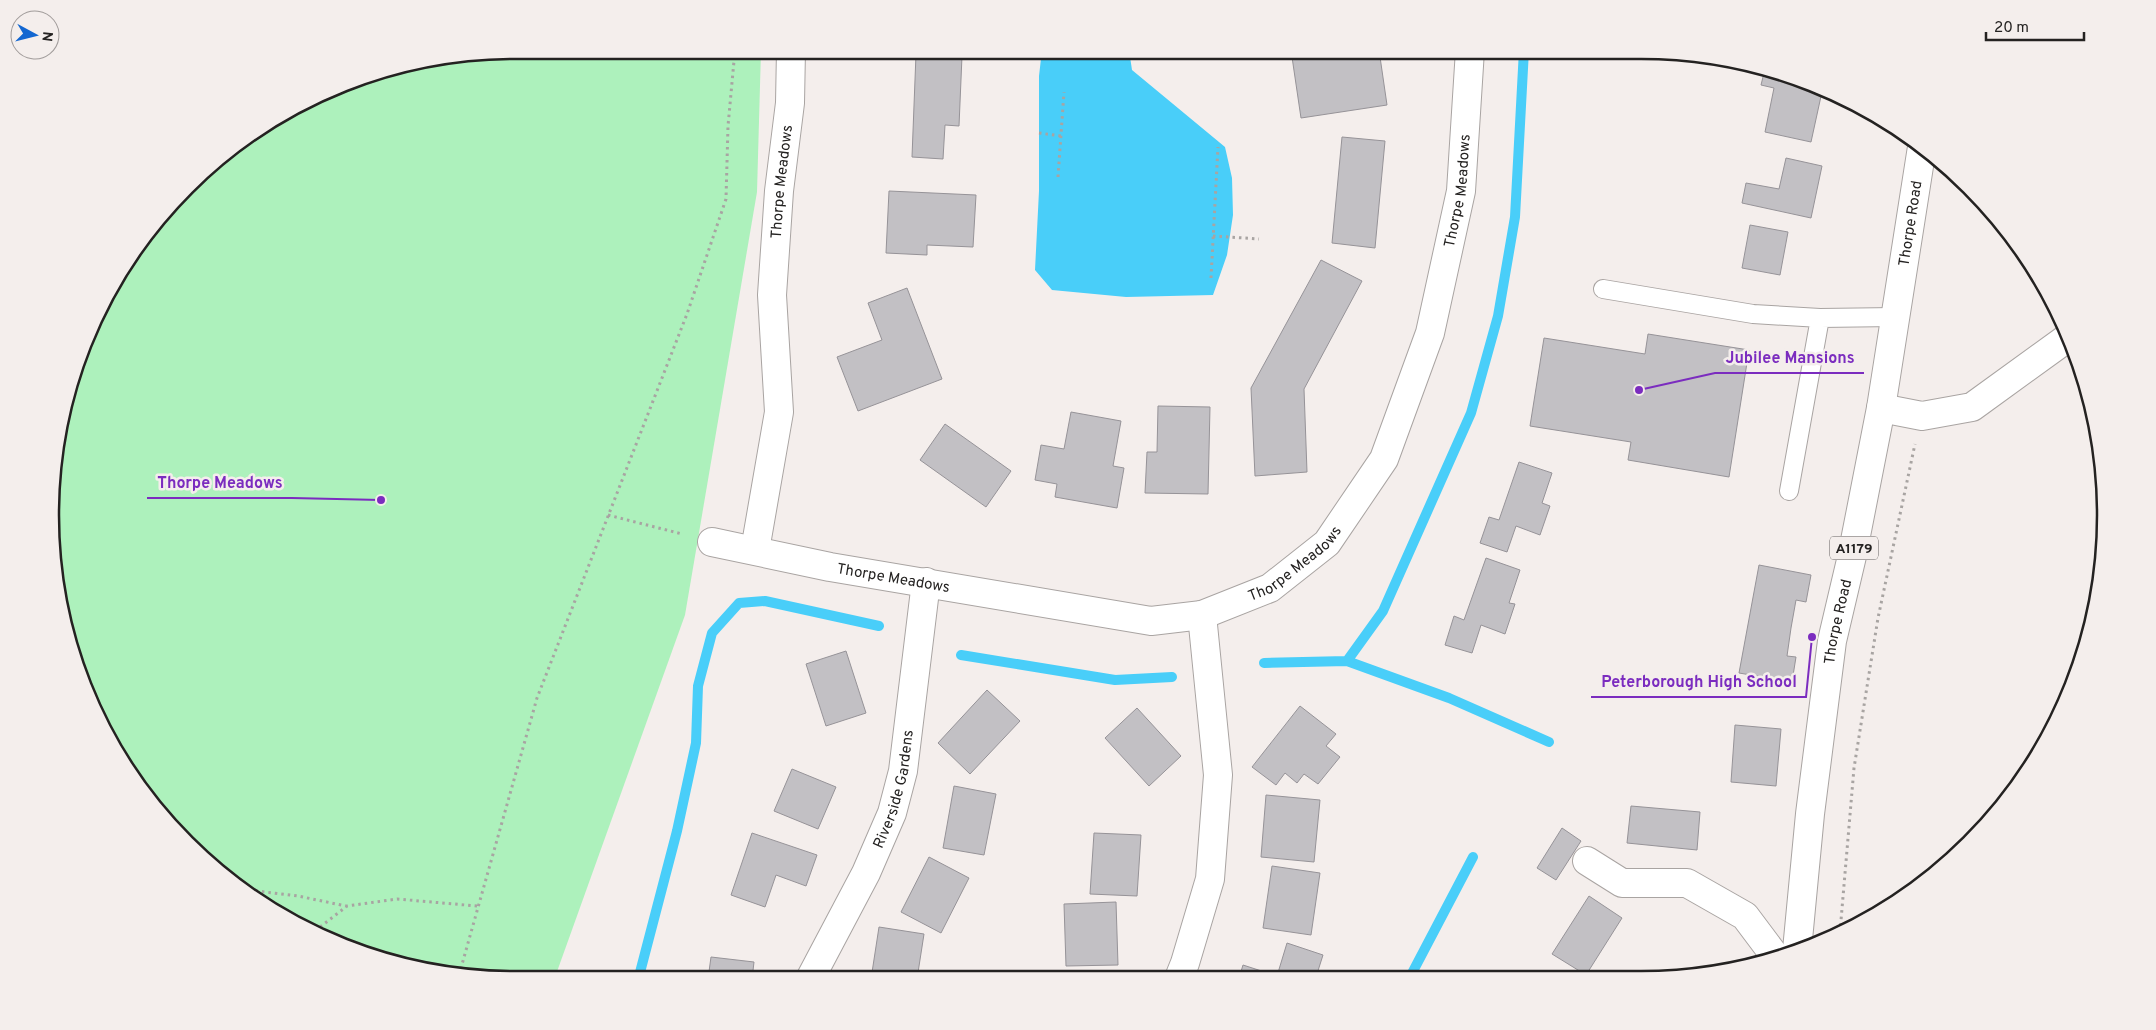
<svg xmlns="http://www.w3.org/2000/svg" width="2156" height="1030" font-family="Overpass,sans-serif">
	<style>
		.green { fill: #adf1bc }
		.water { fill: #49cef9 }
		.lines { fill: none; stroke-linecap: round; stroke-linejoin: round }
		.stream { stroke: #49cef9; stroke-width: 10 }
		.building { fill: #c2c0c4; stroke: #969398 }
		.lane-casing { stroke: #a9a4a2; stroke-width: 20 }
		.street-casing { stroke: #a9a4a2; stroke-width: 30 }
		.primary-casing { stroke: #a9a4a2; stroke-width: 30 }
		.path { stroke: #a8a4a2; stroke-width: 3; stroke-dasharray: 2.5 4; stroke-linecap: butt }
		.lane { stroke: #fff; stroke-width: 18 }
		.street { stroke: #fff; stroke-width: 28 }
		.primary { stroke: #fff; stroke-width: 28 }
		.labels { text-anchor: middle; stroke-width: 5; stroke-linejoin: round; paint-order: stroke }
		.shield { fill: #f4eeec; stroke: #625f5e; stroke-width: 1 }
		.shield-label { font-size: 14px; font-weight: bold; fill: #242221 }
		.street-label { font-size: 15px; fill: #242221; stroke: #f4eeec }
		.rim { fill: none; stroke: #242221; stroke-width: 2.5 }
		.leader { fill: none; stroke: #7b2cbf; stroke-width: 2 }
		.callout-dot { fill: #7b2cbf; stroke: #f4eeec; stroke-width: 2 }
		.callout-label { font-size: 16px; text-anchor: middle; font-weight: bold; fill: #7b2cbf; stroke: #f4eeec; stroke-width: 5; stroke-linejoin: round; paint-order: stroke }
	</style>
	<rect width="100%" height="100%" fill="#f4eeec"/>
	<!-- green -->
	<path class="green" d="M515 50H761L757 192 685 615 554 980H515L425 971 337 945 209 865 112 747 75 665 54 576 59 425 112 282 209 165 283 112 365 75Z"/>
	<!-- water -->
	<path class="water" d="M1042 50H1129L1132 70 1225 147 1232 178 1233 215 1227 255 1213 295 1126 297 1052 290 1035 270 1039 191V76Z"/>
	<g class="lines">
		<!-- stream -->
		<path class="stream" d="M961 655 1115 680 1172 677
			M1347 661 1449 698 1549 742
			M1264 663 1347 661 1383 611 1471 413 1498 316 1515 217 1524 50
			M1410 977 1473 857
			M638 980 677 831 696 743 698 686 712 633 739 603 765 601 879 626"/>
	</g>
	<!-- building -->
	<path class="building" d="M1343 50H1379L1387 105 1301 118 1292 57Z
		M916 54 962 56 959 126 945 125 943 159 912 157Z
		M1765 69 1823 87 1811 142 1765 132 1774 88 1761 85Z
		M1342 137 1385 141 1375 248 1332 243Z
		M1786 158 1822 166 1811 218 1742 203 1746 183 1779 189Z
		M889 191 976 195 973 247 927 245V255L886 253Z
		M1750 225 1788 232 1780 275 1742 268Z
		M1321 260 1362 281 1304 389 1307 472 1255 476 1251 388Z
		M907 288 942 379 858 411 837 357 882 340 868 303Z
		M1648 334 1749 350 1729 477 1628 460 1631 442 1530 426 1544 338 1645 354Z
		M1158 406 1210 407 1208 494 1145 493 1147 452H1157Z
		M1071 412 1121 421 1113 466 1124 468 1117 508 1055 497 1057 484 1035 480 1041 445 1064 449Z
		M945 424 1011 471 986 507 920 460Z
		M1519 462 1552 473 1542 503 1550 506 1540 535 1516 526 1507 552 1480 543 1489 517 1499 520Z
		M1486 558 1520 570 1509 603 1515 604 1505 634 1481 625 1472 653 1445 645 1454 616 1464 620Z
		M1759 565 1811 575 1806 602 1796 600 1791 628 1787 656 1796 657 1792 682 1739 673Z
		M846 651 866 713 826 726 806 664Z
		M987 690 1020 721 970 774 938 743Z
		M1300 706 1336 734 1326 746 1340 757 1318 784 1304 774 1297 783 1285 773 1276 785 1252 767Z
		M1137 708 1181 756 1149 786 1105 738Z
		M1735 725 1781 729 1776 786 1731 782Z
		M792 769 836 787 818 829 774 811Z
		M954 786 996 794 984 855 943 848Z
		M1266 795 1320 800 1314 862 1261 857Z
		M1631 806 1700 812 1697 850 1627 843Z
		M1562 828 1581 841 1556 880 1537 868Z
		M752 833 817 855 806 886 776 875 765 907 731 895Z
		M1094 833 1141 835 1137 896 1090 894Z
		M929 857 969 878 941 933 901 912Z
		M1272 866 1320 873 1311 935 1263 928Z
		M1589 896 1622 918 1586 975 1552 954Z
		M1116 902 1118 965 1066 966 1064 904Z
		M879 927 924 934 917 979H871Z
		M1287 943 1323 955 1316 977 1239 978 1243 965 1277 976Z
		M711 957 754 962 752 979H708Z"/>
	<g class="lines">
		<!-- lane casing -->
		<g class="lane-casing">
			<path id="lane" d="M1603 289 1753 314 1820 318 1895 317
				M1789 491 1820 318"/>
		</g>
		<!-- street casing -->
		<g class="street-casing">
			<g id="street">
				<path d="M1881 408 1922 416 1972 407 2070 336"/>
				<path id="s1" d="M712 542 830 567 1151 621 1202 615 1270 588 1327 543 1384 459 1430 333 1461 191 1470 50"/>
				<path id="s2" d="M755 550 779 412 772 295 779 191 790 103 791 50"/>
				<path d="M1587 861 1622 883H1687L1745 916 1775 956"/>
				<path d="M1179 978 1185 963 1210 879 1218 775 1202 615"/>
				<path id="s3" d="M810 979 866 873 892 813 903 771 926 582"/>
			</g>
		</g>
		<!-- primary casing -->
		<g class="primary-casing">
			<g id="primary">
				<path id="s4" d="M1797 950 1810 814 1832 641 1852 556 1881 408 1922 147"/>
			</g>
		</g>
		<!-- path -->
		<path class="path" d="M1039 133 1061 136
			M1058 177 1064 92
			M1213 236 1259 239
			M1211 278 1218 147
			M608 515 682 534
			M249 890 298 896 346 906
			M315 931 347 906 397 899 477 906
			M1840 932 1854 768 1878 618 1915 444
			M459 975 537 698 687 314 726 199 728 126 735 50"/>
		<!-- lane -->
		<use href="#lane" class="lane"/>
		<!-- street -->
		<use href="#street" class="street"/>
		<!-- primary -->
		<use href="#primary" class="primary"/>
	</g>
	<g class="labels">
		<!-- shield labels -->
		<rect class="shield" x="1830" y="536.5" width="48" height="23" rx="4"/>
		<g class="shield-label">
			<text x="1854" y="553">A1179</text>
		</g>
		<!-- street labels -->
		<g class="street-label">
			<text dy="5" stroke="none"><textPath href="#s2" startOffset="371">Thorpe Meadows</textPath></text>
			<text dy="5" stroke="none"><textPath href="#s1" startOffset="1024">Thorpe Meadows</textPath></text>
			<text dy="5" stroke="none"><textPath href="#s4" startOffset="736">Thorpe Road</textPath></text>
			<text dy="5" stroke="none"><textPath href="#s1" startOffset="605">Thorpe Meadows</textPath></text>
			<text dy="5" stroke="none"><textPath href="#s1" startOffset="185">Thorpe Meadows</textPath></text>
			<text dy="5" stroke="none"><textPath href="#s4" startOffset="331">Thorpe Road</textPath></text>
			<text dy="5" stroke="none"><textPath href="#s3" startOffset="209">Riverside Gardens</textPath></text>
		</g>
	</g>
	<!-- crop -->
	<path d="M0 0H2156V1030H0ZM515 59H1641A456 456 0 0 1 2097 515V515A456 456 0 0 1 1641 971H515A456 456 0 0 1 59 515V515A456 456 0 0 1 515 59Z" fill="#f4eeec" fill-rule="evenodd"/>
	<path class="rim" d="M515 59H1641A456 456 0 0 1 2097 515V515A456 456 0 0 1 1641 971H515A456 456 0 0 1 59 515V515A456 456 0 0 1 515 59Z"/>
	<!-- callouts -->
	<path class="leader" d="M1639 390L1715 373H1864M381 500L292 498H147M1812 637L1806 697H1591"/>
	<g class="callout-dot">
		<circle cx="1639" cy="390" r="5"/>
		<circle cx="381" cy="500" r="5"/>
		<circle cx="1812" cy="637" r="5"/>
	</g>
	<g class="callout-label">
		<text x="1790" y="363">Jubilee Mansions</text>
		<text x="220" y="488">Thorpe Meadows</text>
		<text x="1699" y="687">Peterborough High School</text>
	</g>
	<!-- north arrow -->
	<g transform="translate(35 35) rotate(97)"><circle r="24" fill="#f4eeec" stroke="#a19c9b"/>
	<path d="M0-4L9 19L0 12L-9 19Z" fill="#1367d1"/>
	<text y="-8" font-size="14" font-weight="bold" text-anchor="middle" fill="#242221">N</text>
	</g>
	<!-- scale -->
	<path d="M1986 32v8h98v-8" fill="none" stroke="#242221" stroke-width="2.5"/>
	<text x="1994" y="32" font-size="15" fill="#242221" stroke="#f4eeec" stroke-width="4" paint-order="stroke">20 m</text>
</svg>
